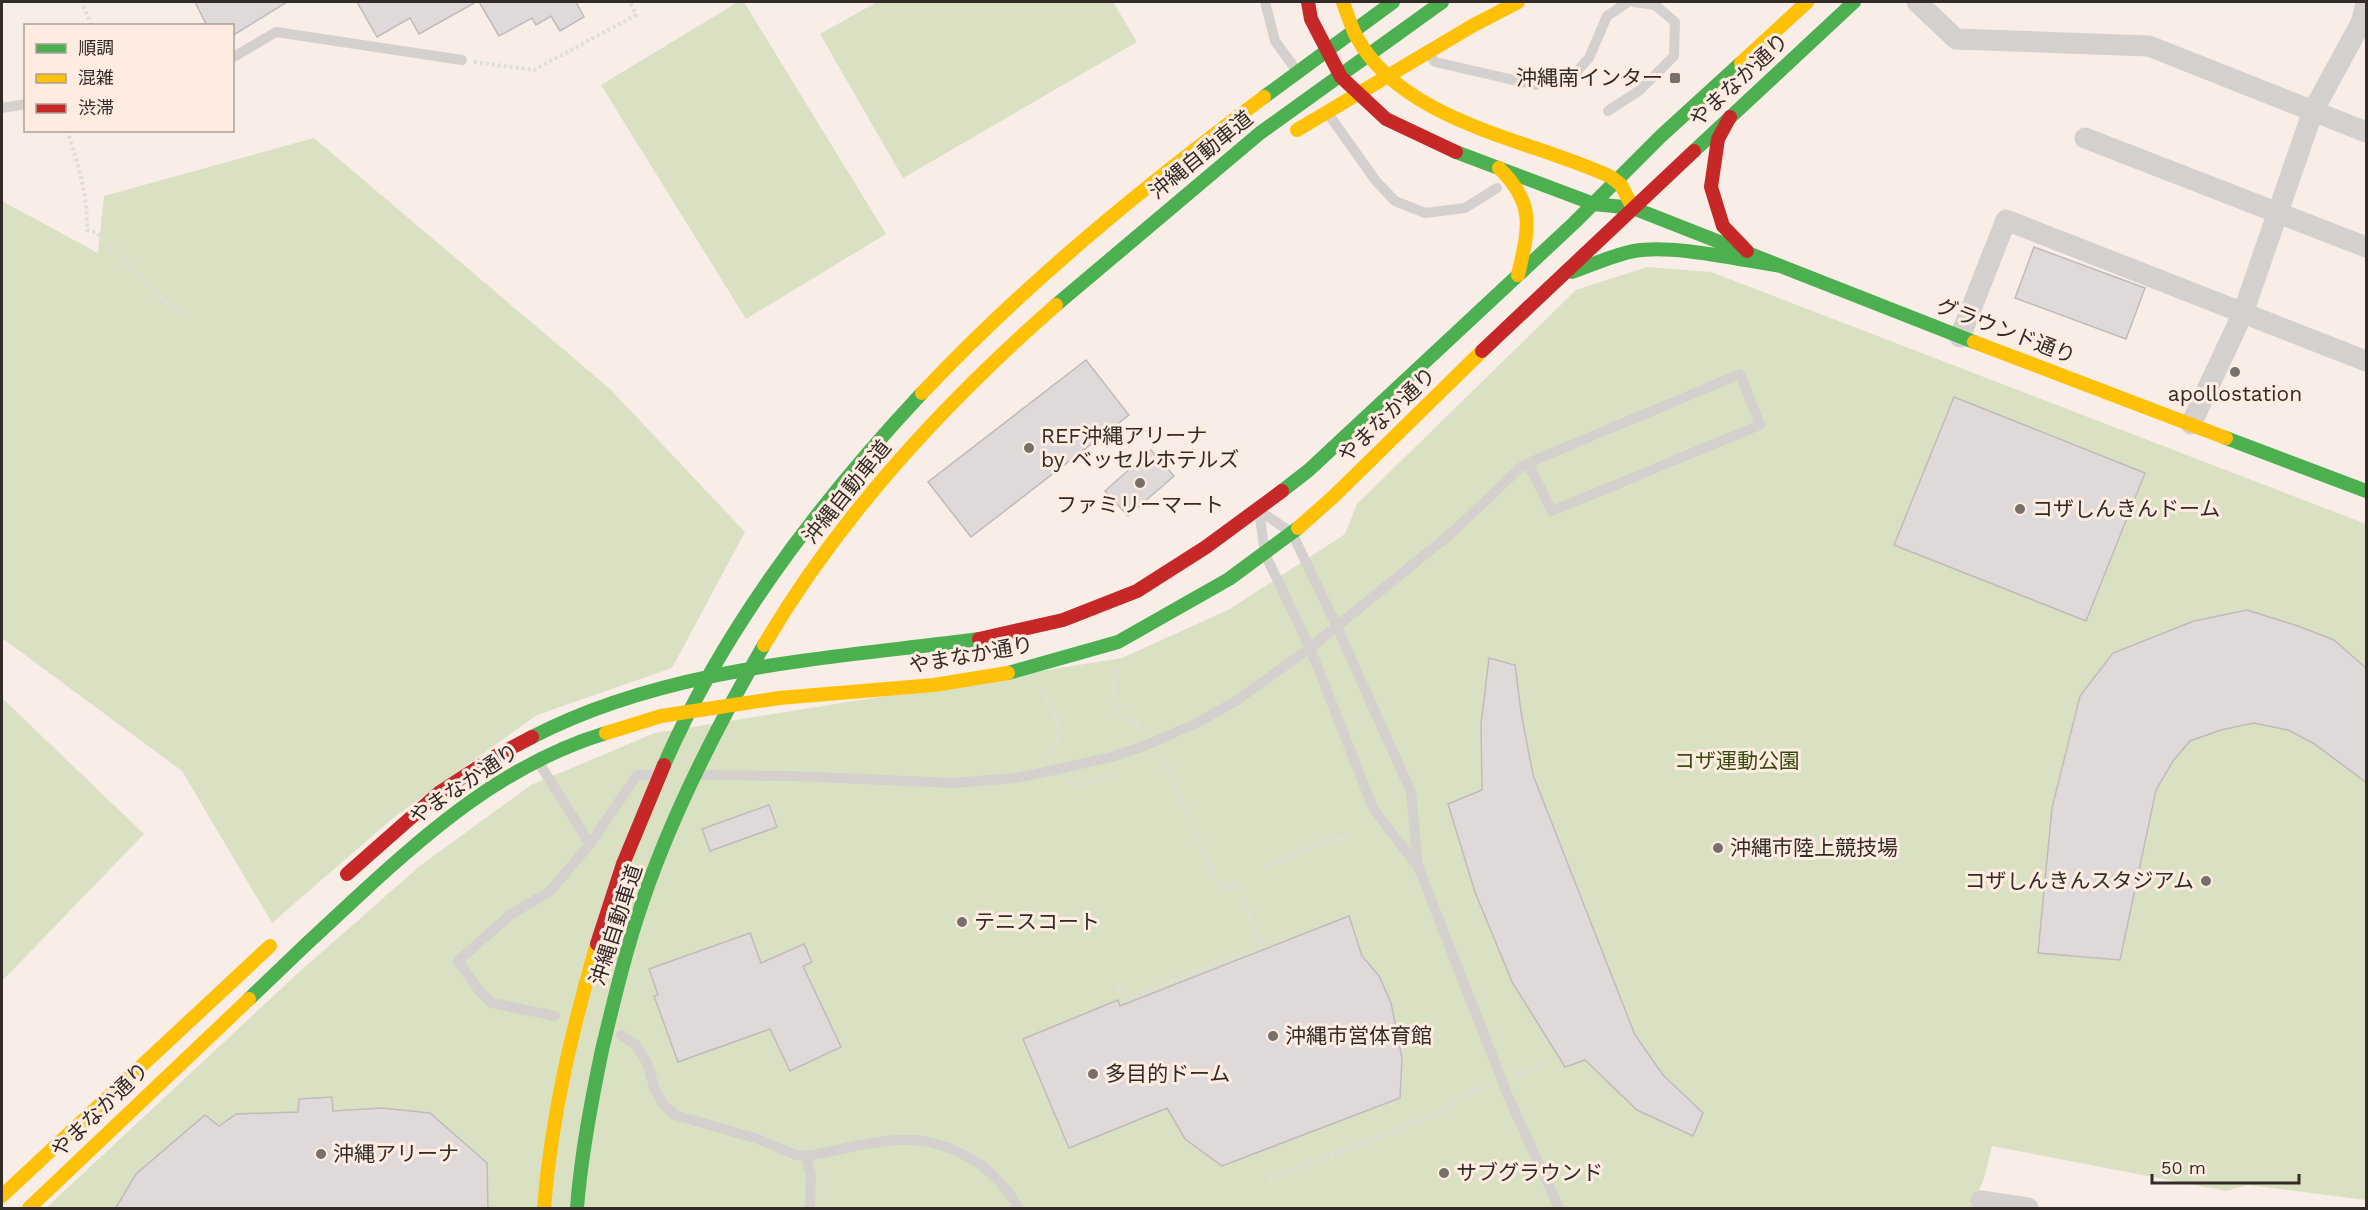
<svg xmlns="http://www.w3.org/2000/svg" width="2368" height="1210" font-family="'Work Sans','Noto Sans JP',sans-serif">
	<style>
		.green { fill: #dae1c2 }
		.building { fill: #dfd9d9; stroke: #c1babb; stroke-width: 1.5 }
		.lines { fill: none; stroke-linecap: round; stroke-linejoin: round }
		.path { stroke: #e0dddb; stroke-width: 4; stroke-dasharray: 3 3; stroke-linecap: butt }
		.lane { stroke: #d3d0ce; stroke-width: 10 }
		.street { stroke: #d3d0ce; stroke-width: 21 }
		.fast { stroke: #4caf50; stroke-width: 14 }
		.slow { stroke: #ffc107; stroke-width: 14 }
		.jam { stroke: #c62828; stroke-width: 14 }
		.poi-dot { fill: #776f6a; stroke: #feece1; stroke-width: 2 }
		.labels { text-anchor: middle; stroke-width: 6; stroke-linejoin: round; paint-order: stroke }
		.poi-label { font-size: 21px; fill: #322b27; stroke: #feece1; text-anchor: start }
		.street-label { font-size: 21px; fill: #322b27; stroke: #feece1 }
		.park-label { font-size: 21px; fill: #384b10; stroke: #feece1 }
	</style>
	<rect width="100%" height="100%" fill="#f8ede7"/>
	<!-- green -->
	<path class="green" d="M738 2H744L886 234 746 319 601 85Z
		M877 2H1113L1137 42 903 178 820 34Z
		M314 138 609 388 745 532 672 668 537 715 393 818 272 923 182 771 2 638V201L98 253 104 196Z
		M1647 267 1711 272 2366 524V1200L2248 1185 2226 1191 1992 1146 1984 1179 1971 1208H46L298 973 421 865 531 785 655 733 1122 658 1230 609 1345 534 1357 504 1576 290Z
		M2 698 144 834 2 981Z"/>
	<!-- building -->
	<path class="building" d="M195 2H287L232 36V26H207Z
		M357 2H476L419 34 410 18 377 37Z
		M479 2H576L584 17 560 31 551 16 536 25 532 18 499 36Z
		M2034 247 2145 288 2126 339 2015 298Z
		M1086 360 1129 415 971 537 928 482Z
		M1954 397 2145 473 2086 621 1894 545Z
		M1151 450 1174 476 1128 516 1105 491Z
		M2247 610 2298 626 2334 640 2367 669V783L2313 743 2288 730 2254 723 2221 730 2190 741 2173 761 2156 790 2120 960 2038 953 2052 808 2080 696 2113 653 2194 621Z
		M1489 658 1515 665 1521 712 1533 775 1635 1035 1663 1075 1703 1113 1693 1136 1637 1110 1585 1060 1565 1067 1512 982 1475 892 1448 804 1482 790 1481 724Z
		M769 805 777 827 710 851 702 829Z
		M1349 916 1362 956 1379 976 1391 1003 1402 1058 1400 1098 1222 1166 1185 1139 1167 1108 1069 1148 1023 1039 1118 1000 1120 1006Z
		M750 933 761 963 804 944 812 962 803 966 841 1047 790 1071 770 1029 678 1062 654 996 658 995 649 969Z
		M332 1097 333 1111 382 1108 430 1113 487 1163 488 1209H115L136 1174 205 1115 219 1126 236 1114 298 1112 299 1099Z"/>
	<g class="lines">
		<!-- path -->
		<path class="path" d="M83 6 92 26
			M474 62 534 70 636 15 630 2
			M67 130C78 164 88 195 87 230L96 232 158 296 185 316
			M1116 669C1113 694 1108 716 1137 723L1140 732
			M1042 692C1054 706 1059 722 1060 740L1050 752 1051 757
			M1068 781 1075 786 1118 773
			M1264 867 1334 838H1347
			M1118 984 1124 1000 1262 946 1237 883 1220 890 1161 756 1158 757
			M1513 1076 1543 1064
			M1269 1179 1452 1108 1455 1099 1489 1085"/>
		<!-- lane -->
		<path class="lane" d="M1265 2 1275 41 1297 71
			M232 58 276 32 462 60
			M1432 58 1435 62 1535 85 1572 77 1589 58 1607 16 1628 2
			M2 108 26 104
			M1608 111 1640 90 1674 56 1675 22 1655 5 1634 2
			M1329 115 1376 181 1395 201 1425 213 1465 208 1497 188
			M1263 513 1292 533 1336 625 1411 792 1418 866 1508 1096 1559 1208
			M1260 517 1265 554 1310 648 1374 810 1417 865
			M539 763 590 844
			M701 775 791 776 954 783 1016 778 1054 770 1111 757 1144 746 1195 724 1236 701 1310 648 1454 531 1521 467 1528 463 1740 374 1760 425 1552 511 1528 463
			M555 1016 492 1003 481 993 458 961 510 915 550 891 590 844 637 775H655
			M621 1035 636 1045 647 1063 655 1090 664 1105 675 1115 758 1139 796 1155 806 1156C836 1151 867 1142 897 1140 945 1137 996 1165 1018 1208
			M806 1156 811 1176 810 1208"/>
		<!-- street -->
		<path class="street" d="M1917 2 1956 39 2149 46 2366 132
			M2085 138 2366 247
			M1960 337 2006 220 2366 361
			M2191 424 2243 313 2313 111 2361 23 2366 4
			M1981 1201 2028 1208"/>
		<!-- fast -->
		<path class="fast" d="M1264 97 1393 2
			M1694 151 1854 2
			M1456 152 1594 204 1633 208
			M1633 208 1974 342
			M1572 272C1592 265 1613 255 1634 251 1673 244 1740 260 1781 266
			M1056 305 1260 133 1442 2
			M2226 438 2366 491
			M1282 491 1309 470 1574 223 1661 136 1741 63
			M1008 673 1118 642 1229 579 1298 528
			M532 737C669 666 828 659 979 639
			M664 765C724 627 819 503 922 393
			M249 999C284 965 320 931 356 898 430 829 507 763 606 733
			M577 1208C581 1155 591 1103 602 1050 614 1000 626 949 643 900 673 812 717 726 764 645"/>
		<!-- slow -->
		<path class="slow" d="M1343 2C1347 13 1351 26 1356 36 1403 123 1530 139 1611 177L1621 185 1633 208
			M1741 63 1807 2
			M1297 130 1472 26 1518 2
			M1499 168C1536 204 1529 228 1518 275
			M1974 342 2226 438
			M922 393C1026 283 1143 187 1264 97
			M1298 528 1333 497 1482 351
			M764 645C840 515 943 404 1056 305
			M606 733 661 716 779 698 934 685 1008 673
			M2 1196 270 946
			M29 1208 249 999
			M544 1208C551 1118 572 1030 597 944"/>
		<!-- jam -->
		<path class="jam" d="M1308 2 1311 19 1341 77 1386 119 1456 152
			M1730 117 1718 139 1711 187 1723 226 1747 251
			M1482 351 1694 151
			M979 639 1063 620 1137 591 1206 547 1282 491
			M347 874 440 792 494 757 532 737
			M597 944 623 864 664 765"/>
	</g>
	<!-- markers -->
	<g class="poi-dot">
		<rect x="1669" y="72" width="12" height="12" rx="3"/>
		<circle cx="2235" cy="372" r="6"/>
		<circle cx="1029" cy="448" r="6"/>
		<circle cx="1140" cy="483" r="6"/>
		<circle cx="2020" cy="509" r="6"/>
		<circle cx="1718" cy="848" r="6"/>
		<circle cx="2206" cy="881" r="6"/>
		<circle cx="962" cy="922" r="6"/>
		<circle cx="1273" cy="1036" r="6"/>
		<circle cx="1093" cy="1074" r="6"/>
		<circle cx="321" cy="1154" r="6"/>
		<circle cx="1444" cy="1173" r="6"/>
	</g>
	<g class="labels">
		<!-- poi labels -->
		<g class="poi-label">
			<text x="1663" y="85" text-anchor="end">沖縄南インター</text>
			<text x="2235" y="401" text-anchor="middle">apollostation</text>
			<text x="1041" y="443">REF沖縄アリーナ<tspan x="1041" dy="24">by ベッセルホテルズ</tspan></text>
			<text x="1140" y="512" text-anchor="middle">ファミリーマート</text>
			<text x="2032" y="516">コザしんきんドーム</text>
			<text x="1730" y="855">沖縄市陸上競技場</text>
			<text x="2194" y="888" text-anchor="end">コザしんきんスタジアム</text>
			<text x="974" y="929">テニスコート</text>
			<text x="1285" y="1043">沖縄市営体育館</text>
			<text x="1105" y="1081">多目的ドーム</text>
			<text x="333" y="1161">沖縄アリーナ</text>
			<text x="1456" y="1180">サブグラウンド</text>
		</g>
		<!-- street labels -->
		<g class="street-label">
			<text transform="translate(1739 80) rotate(-43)" y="7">やまなか通り</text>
			<text transform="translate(1201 155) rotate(-39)" y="7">沖縄自動車道</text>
			<text transform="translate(2006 331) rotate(21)" y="7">グラウンド通り</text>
			<text transform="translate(1387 415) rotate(-44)" y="7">やまなか通り</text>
			<text transform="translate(847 492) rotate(-51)" y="7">沖縄自動車道</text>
			<text transform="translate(971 655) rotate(-10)" y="7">やまなか通り</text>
			<text transform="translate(464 784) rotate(-34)" y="7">やまなか通り</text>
			<text transform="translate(616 925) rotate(-72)" y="7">沖縄自動車道</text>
			<text transform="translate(100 1110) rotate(-44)" y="7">やまなか通り</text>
		</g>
		<!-- park labels -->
		<g class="park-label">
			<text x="1737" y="768">コザ運動公園</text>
		</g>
	</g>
	<!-- border -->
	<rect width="2368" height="1210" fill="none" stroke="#322b27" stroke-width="6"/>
	<!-- legend -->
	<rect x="24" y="24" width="210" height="108" fill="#feece1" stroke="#ac9f97" stroke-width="1.5"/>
	<rect x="36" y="44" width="30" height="9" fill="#4caf50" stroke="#ac9f97" stroke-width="1.5"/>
	<text x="78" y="54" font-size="18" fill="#322b27">順調</text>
	<rect x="36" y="74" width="30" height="9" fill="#ffc107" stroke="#ac9f97" stroke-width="1.5"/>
	<text x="78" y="84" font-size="18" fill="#322b27">混雑</text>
	<rect x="36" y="104" width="30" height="9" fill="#c62828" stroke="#ac9f97" stroke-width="1.5"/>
	<text x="78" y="114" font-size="18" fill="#322b27">渋滞</text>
	<!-- scale -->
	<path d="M2152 1174v9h147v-9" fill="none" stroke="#322b27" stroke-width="3"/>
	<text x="2161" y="1174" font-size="18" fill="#322b27" stroke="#feece1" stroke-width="4.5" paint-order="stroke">50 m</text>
</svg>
